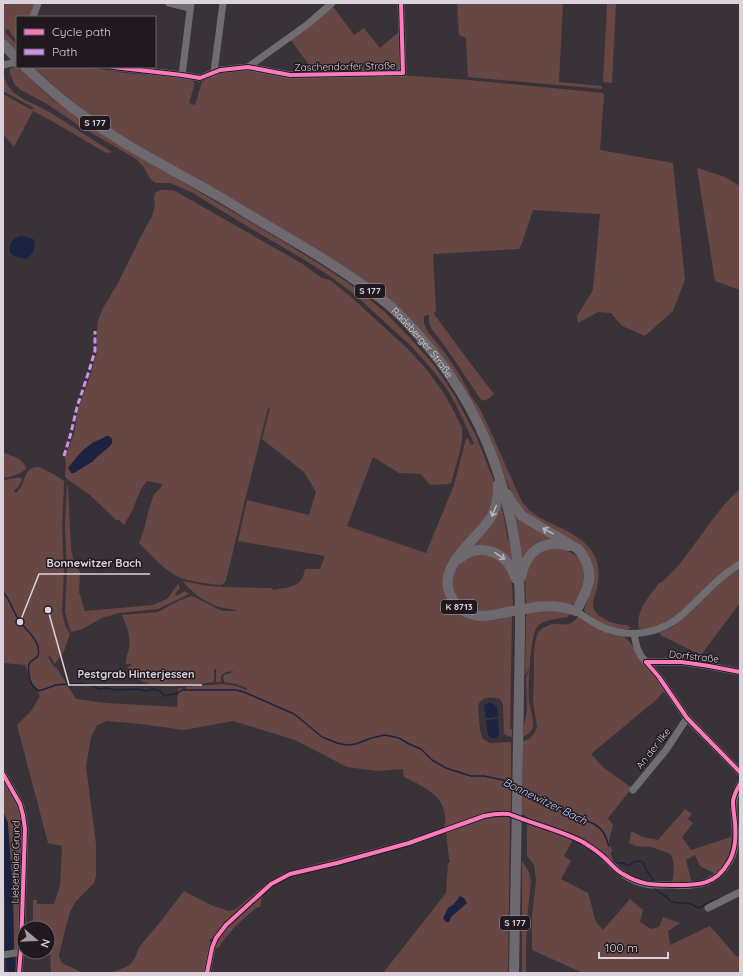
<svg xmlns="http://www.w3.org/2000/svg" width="743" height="976" font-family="Quicksand,sans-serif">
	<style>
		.green { fill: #674743; fill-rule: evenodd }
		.water { fill: #1c2340 }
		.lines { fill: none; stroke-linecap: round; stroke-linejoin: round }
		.stream { stroke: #1c2340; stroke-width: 1.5 }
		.minor { stroke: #6f6d70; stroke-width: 7 }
		.highway { stroke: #6e696f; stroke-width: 10 }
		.highway-bridge { stroke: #6e696f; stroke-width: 10 }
		.quiet { stroke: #ce8fe9; stroke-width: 3; stroke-dasharray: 6 3; stroke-linecap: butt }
		.cycleway-casing { stroke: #20191f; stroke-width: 6 }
		.cycleway { stroke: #fd7abc; stroke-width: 4 }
		.oneway { stroke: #bbb2bb }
		.labels { text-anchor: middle; stroke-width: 3; stroke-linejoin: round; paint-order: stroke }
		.shield { fill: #20191f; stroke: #a49aa3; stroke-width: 1 }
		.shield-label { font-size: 9px; font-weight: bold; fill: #dcd2db }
		.street-label { font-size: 10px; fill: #dcd2db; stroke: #20191f }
		.water-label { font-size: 11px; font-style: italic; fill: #bcccfe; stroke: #20191f }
		.leader { fill: none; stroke: #dcd2db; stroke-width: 1.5 }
		.callout-dot { fill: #dcd2db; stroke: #20191f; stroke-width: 1.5 }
		.callout-label { font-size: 11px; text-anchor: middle; font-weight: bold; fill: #dcd2db; stroke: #20191f; stroke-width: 3; stroke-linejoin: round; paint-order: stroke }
	</style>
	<rect width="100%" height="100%" fill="#3a3239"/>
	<!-- green -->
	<path class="green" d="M3 3H36L31 17H17V41L10 33 9 29 5 30 6 33 17 45V53L3 37Z
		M457 3H563L559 82 602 86V89L468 77 466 38 459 35Z
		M607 3H616L612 83 603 82Z
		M332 5 354 35 364 28 380 48 400 31 401 71 315 73 290 39Z
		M16 65 17 67 52 99 103 135 284 242 321 265 347 282 368 298 385 312 412 340 434 365 455 396 476 436 493 479 495 492 492 507 446 573 457 609 512 616 510 729H512V737L508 736 504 734 503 704 500 699C492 696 480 697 478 706L480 730 482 738 490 743 511 742V812H502L484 815 409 842 372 852 336 863 300 870 281 877 263 889 234 915 225 924 214 938 210 939 209 941 212 943 205 972 203 973H105L116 971 130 965 135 958 140 946 161 921 184 891 211 905 229 911 236 909 262 887 280 875 289 871 407 840 442 830C445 825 446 820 445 815 443 794 420 785 404 777L403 769 377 771 347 767 295 740 233 721 184 730 141 724 107 721 97 725 91 737 86 766 96 844V876L94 883 76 901 70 912 64 934 59 955 61 962C68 967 75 968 82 973H51L50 949H48V928H29L33 927V900H37V904H54L60 886 62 846 48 843 17 725 31 711 40 696 30 679 25 665 3 663V480C9 480 16 476 22 478 22 483 18 487 14 491L16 493C23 487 23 480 27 473 29 469 33 467 38 467 44 468 58 477 64 481V485L62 526 64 572 62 611 65 625 70 634 64 651 55 664 50 656 48 657 55 668 56 667 76 699 106 703 177 707 178 688 186 689V687L223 684 236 686 247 690V688L236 684 224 682 223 677 224 675 233 672V671L229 672V671C223 673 220 675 221 682H216V669H214V682C187 685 143 696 127 667L131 666V664H126C125 658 128 654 129 648 131 637 127 626 122 615L158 612 178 601 192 596 218 609 223 611H236V610C232 609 228 609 224 608 210 606 190 592 183 581L208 586 223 587 272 588 273 590C289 587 302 588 305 569H320L325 556 238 541 247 500 309 515 316 492 304 472 262 439 270 409 268 408 245 500 226 581C223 586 218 585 212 584 202 583 189 581 179 577 166 572 149 553 139 543 146 528 147 512 153 497 155 491 161 490 162 484L147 481 141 489 132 511 124 525 119 520H116L90 495 67 479 65 476 66 465 65 457 74 434 78 409 90 376 97 352V332L98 320 103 308 118 283 141 236 152 216 155 205 154 198 155 193C162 188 168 190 175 191L301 263 322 278 330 280 350 296 407 348 427 370 443 392 451 406 462 428V439L460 452 451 483 448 484 430 485 421 474 399 473 373 457 347 526 426 553 454 485 466 439 468 438 471 445 474 444 472 439 456 405 447 389 430 367 410 345 354 294 331 277 303 259 250 228 191 192 170 183H156L151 180 143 166 136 159 78 125 47 104 21 90 15 85 9 71C10 68 13 67 16 65ZM109 436 112 439V443L110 446 96 457 92 462V443Z
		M32 67H88L125 73 187 78 194 82V86L189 103 195 105 202 82 214 75 246 69 290 76 400 75 468 80 603 93 604 95 600 150 673 163 685 280 673 311 645 336 622 326 611 313 598 312 578 323 577 316 593 290 600 214 533 210 522 243 519 249 433 254 436 310 434 314 468 360 494 394C490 397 487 402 481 400L447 349 431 328 429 321V315L424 316V323L428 332 445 353 461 377 471 396 480 409 490 430 517 491 522 502 528 509 534 514C551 525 579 533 591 550 600 562 600 577 596 592 595 595 593 600 593 603 593 610 597 615 603 618 610 624 621 624 629 626L631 628 622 631 599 623 587 615 584 610 588 599 590 560 537 522 516 505 506 480 492 442 482 420 458 378 442 357 355 275 326 255 182 171 105 125 77 105Z
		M3 75 8 86 14 93 25 100 48 111 112 152 106 153 52 121 33 111 14 147 3 134V94L32 110 34 108 3 91Z
		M697 168 725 177 740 186V290L715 281Z
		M3 452C11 456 25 459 26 469 20 474 11 477 3 478Z
		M67 485H68L71 549 74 563 80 572 79 592 85 611 153 605 167 599 178 584 180 588 175 594 176 596 185 591 189 594 158 609 119 613 102 618 82 629 71 632 68 623 65 612 67 572 65 526Z
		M740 489V560L732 566 679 615 661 626 642 630 639 628C635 611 650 596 659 583H661C668 576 676 569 682 561 701 537 717 509 740 489Z
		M501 503 508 540 512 543 515 560 512 563 471 548Z
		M512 508 557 541 523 565Z
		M553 548C566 549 578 553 583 566 585 570 586 575 586 579 585 585 579 596 576 602L570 605 526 606 525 580 529 563 543 550Z
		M484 553 500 559 510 576 512 584 513 608 483 613 468 609 456 598 451 585 455 568 465 557Z
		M740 567V603L701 655 662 636 659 633 671 628 676 624 724 579Z
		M544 610 570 613 568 617C558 619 544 619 537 627 530 636 528 689 529 701 530 710 535 720 532 729 530 733 527 735 523 737L524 723 525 722 527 710 526 678 529 670H528L526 674H525L526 613Z
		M578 616 609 634 623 636 628 640 656 677 665 690 656 700 591 754 604 768 632 788 608 818 613 825 609 842 616 861 617 862 618 868C612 862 606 856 599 851 579 835 552 826 528 818L522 814 523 741C530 740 536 733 537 726 536 718 534 710 533 701 533 693 534 685 534 676 534 665 533 643 538 633 540 630 542 628 545 627 558 619 568 632 578 616Z
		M3 782H5L18 805 23 829 19 949 14 953 13 895 10 859 3 856Z
		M733 797 734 846 718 875 700 866 695 855 686 860 692 884H672C674 873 675 864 671 854L651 847 636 846 629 843 631 832H633L643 837 658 840 685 809 692 814 688 819 693 823 682 837 691 850 731 837 732 823 730 801Z
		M502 815 510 817 508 973H383L446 893 448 863H450L449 859 446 832 488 818Z
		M527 824 564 835 573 839 564 856 571 861 561 879 588 893 596 922 603 930 630 899 643 910 640 922 651 929 659 927 663 917 680 923 668 931 670 945 710 926 737 957 740 955V973H583L532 950V916L536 881 534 865 527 856Z
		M522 861 529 872 531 882 527 920 526 952V973H522Z
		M263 892 260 907H258C242 918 229 932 218 948L213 947C220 925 246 907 263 892Z"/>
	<!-- water -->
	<path class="water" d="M19 236H23L33 239 35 244C34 252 32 256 25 259L14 256 10 253C9 243 11 241 19 236Z
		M106 436H109L112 439V443L110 446 97 457 92 462 74 473H71L68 468C75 459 82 450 91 444 96 440 101 440 106 436Z
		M489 703C498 704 498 709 498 717L486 718 484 706 486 704Z
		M498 719 499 735 496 738H490L488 735 486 720Z
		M3 811 8 823 13 895 14 956 16 973H7L5 956V899L3 862Z
		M460 896 464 898 467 903 451 917 449 922H446L443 918 448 908 454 904Z"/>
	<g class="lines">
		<!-- stream -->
		<path class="stream" d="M3 592C11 601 13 612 20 622 26 630 36 637 38 647 41 661 32 657 29 664 28 666 29 680 31 682 32 686 36 689 39 691L56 685 82 683 91 685 99 689 106 688 116 690 138 689 146 691 153 689 160 691 164 696 178 693 182 690H236L244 692 294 714 298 717 322 737 337 743 346 745 356 744 371 738 385 735 399 738 409 744 421 749 432 760 446 768 471 776H484L503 780 512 787
			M521 792 594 824C604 830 605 835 609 846
			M612 853 615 862 618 863H623L629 866C634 861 638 859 644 863L646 870 653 879V883
			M654 887C658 894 667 895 671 902L691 904 699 908 713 900
			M714 900 720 898"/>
		<!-- minor -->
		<path class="minor" d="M169 3 190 8
			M33 17 38 3
			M3 65 17 62
			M113 67 182 75 200 78 220 70 248 67 290 75 403 73 401 3
			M248 67 308 24 332 3
			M214 72 223 3
			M182 75 191 3
			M576 611C584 617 592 622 600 626 627 639 660 635 683 614 702 597 718 577 740 564
			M634 634 637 648 641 656 659 677 687 718 740 772
			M646 662H682L709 666 740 672
			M3 774 20 804 23 815 25 829 21 948 19 973
			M633 790 666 750 687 718
			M607 860C619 873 634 884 652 885 658 885 664 885 671 885 678 885 685 886 692 885 714 884 730 868 735 847 736 841 736 832 735 826 734 808 731 801 740 784
			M708 908 740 892
			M3 955 21 952
			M207 973 212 948"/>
		<!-- highway -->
		<g class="highway">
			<path d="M3 44 17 59"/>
			<path id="s1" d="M25 67C41 82 57 96 74 109 117 141 165 166 211 192 229 202 246 213 263 223 306 248 349 273 388 304 404 318 418 334 432 351 439 360 447 370 453 380 486 429 506 487 515 544 520 573 520 603 520 632L514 973"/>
			<path d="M498 484C498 496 497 507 491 517 476 542 427 571 457 605 469 619 486 617 502 613"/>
			<path d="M507 494 513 504 522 516 578 549C597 572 589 588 576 611 562 606 551 605 536 607"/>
			<path d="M459 559C463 556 467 552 473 551 485 548 499 552 507 562 511 567 514 574 516 579"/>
			<path d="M521 577C526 552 543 538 569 546"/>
		</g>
		<!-- highway-bridge -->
		<path class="highway-bridge" d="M502 613 536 607"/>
		<!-- quiet -->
		<path class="quiet" d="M64 456 71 433 77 407 89 371 95 351V331"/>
		<!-- cycleway casing -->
		<g class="cycleway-casing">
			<path id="cycleway" d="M113 67 182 75 200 78 220 70 248 67 290 75 403 73 401 3
				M646 662 659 677 687 718 740 772
				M646 662H682L709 666 740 672
				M3 774 20 804 23 815 25 829 21 948 19 973
				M207 973 212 948 216 938 226 925 271 884 290 874 337 863 409 843 484 816C493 814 500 813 509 814 533 824 560 830 583 842 591 847 600 853 607 860 612 865 617 871 623 874 641 885 652 885 673 885 696 885 715 886 728 863 736 851 736 836 735 822 734 815 733 808 733 801 734 795 737 789 740 784"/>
		</g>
		<!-- cycleway -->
		<use href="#cycleway" class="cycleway"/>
	</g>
	<!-- one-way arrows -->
	<defs><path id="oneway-shaft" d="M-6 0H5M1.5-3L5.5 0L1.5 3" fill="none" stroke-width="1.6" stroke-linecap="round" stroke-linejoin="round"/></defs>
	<g class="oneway">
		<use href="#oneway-shaft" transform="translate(494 511) rotate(113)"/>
		<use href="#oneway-shaft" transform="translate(548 531) rotate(-151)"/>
		<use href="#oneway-shaft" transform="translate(500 556) rotate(34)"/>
	</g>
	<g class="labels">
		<!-- shield labels -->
		<g class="shield">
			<rect x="80" y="116" width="30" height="14" rx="3"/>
			<rect x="355" y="284" width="30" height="14" rx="3"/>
			<rect x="441" y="600" width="36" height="14" rx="3"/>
			<rect x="500" y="916" width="30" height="14" rx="3"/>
		</g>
		<g class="shield-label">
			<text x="95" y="126">S 177</text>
			<text x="370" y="294">S 177</text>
			<text x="459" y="610">K 8713</text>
			<text x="515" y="926">S 177</text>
		</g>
		<!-- street labels -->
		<g class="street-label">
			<text transform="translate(345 66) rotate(-1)" y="4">Zaschendorfer Straße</text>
			<text dy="4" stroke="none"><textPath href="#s1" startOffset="486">Radeberger Straße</textPath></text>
			<text transform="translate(694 656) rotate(6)" y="4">Dorfstraße</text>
			<text transform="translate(653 748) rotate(-52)" y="4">An der Ilke</text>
			<text transform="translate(15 862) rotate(-89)" y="4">Liebethaler Grund</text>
		</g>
		<!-- water labels -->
		<g class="water-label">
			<text transform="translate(545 801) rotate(26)" y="4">Bonnewitzer Bach</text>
		</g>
	</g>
	<!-- callouts -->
	<path class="leader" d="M20 622L39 574H150M48 610L69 685H202"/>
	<g class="callout-dot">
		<circle cx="20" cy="622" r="4"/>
		<circle cx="48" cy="610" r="4"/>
	</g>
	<g class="callout-label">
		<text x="94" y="567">Bonnewitzer Bach</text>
		<text x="136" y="678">Pestgrab Hinterjessen</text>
	</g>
	<!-- border -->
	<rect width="743" height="976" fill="none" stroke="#dcd2db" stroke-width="8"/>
	<!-- legend -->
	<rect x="16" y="16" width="140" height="52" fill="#20191f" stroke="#6b636a"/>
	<rect x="24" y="29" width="20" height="6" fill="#fd7abc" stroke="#6b636a"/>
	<text x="52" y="36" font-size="12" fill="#dcd2db">Cycle path</text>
	<rect x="24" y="49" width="20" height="6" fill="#ce8fe9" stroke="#6b636a"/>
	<text x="52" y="56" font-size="12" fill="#dcd2db">Path</text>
	<!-- north arrow -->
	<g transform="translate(36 940) rotate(109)"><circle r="19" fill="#20191f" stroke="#6b636a"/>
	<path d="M0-3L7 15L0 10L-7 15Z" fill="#a39aa2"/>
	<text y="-6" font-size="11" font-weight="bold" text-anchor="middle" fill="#dcd2db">N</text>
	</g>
	<!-- scale -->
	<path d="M599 952v6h69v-6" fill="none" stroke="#dcd2db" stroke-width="2"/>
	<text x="605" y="952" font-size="12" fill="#dcd2db" stroke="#20191f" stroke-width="3" paint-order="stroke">100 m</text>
</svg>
